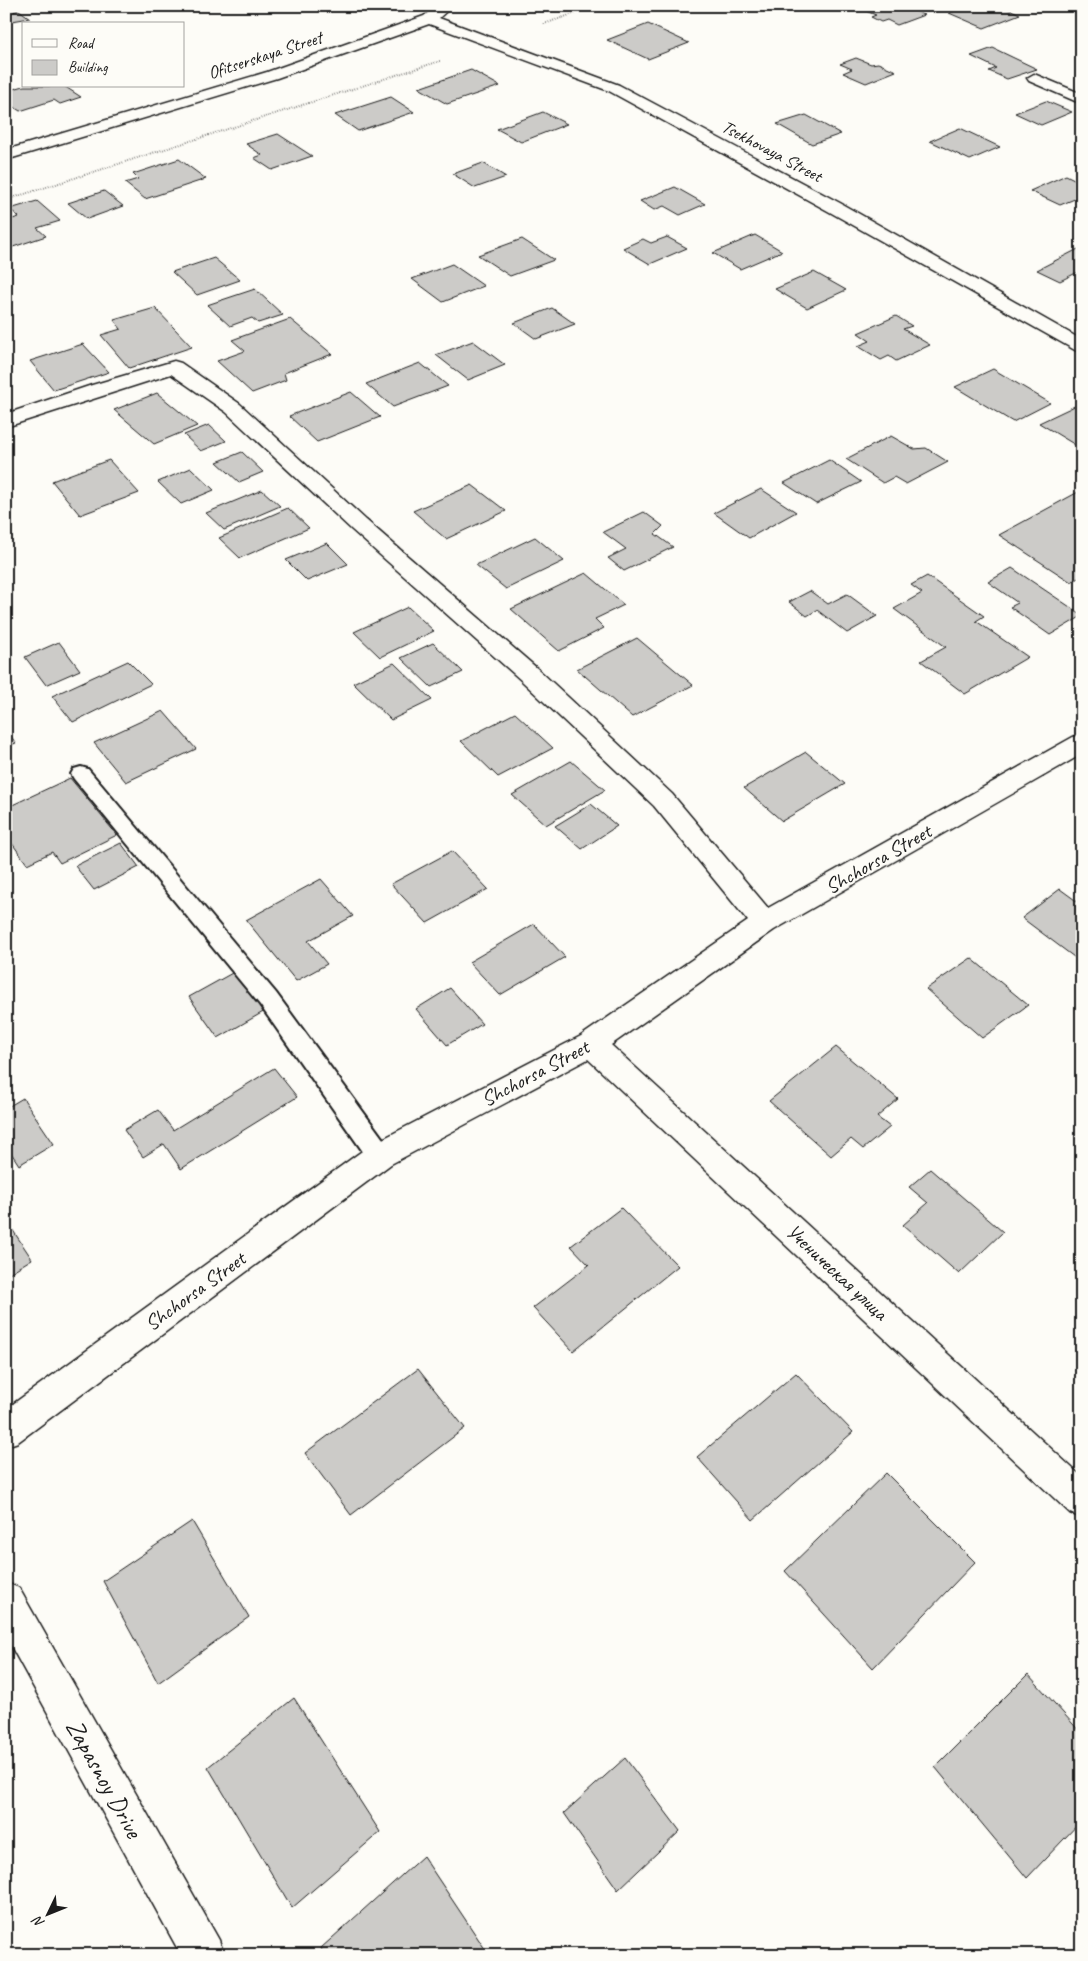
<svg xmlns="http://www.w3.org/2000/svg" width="1088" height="1961" font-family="Caveat,sans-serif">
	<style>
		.building { fill: #cccbc8; stroke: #1c1c1c }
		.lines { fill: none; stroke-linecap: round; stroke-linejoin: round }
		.lane-casing { stroke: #1c1c1c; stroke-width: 4 }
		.street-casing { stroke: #1c1c1c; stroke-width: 3 }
		.path { stroke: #1c1c1c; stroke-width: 2; stroke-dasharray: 0.5 2; stroke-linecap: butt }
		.lane { fill: #fdfcf7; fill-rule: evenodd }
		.street { fill: #fdfcf7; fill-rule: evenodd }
		.labels { text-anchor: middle; stroke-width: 4; stroke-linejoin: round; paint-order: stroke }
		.far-street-label { font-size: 18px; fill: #1c1c1c; stroke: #fdfcf7 }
		.street-label { font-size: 21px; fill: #1c1c1c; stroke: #fdfcf7 }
		.near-street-label { font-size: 25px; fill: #1c1c1c; stroke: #fdfcf7 }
	</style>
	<rect width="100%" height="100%" fill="#fdfcf7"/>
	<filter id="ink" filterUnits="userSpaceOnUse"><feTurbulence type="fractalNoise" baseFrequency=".02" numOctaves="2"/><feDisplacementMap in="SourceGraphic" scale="10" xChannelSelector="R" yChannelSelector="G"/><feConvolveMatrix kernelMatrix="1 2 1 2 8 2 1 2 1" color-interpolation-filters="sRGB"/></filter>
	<g filter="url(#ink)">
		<!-- building -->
		<path class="building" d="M863 6H903L924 15 897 25 887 20 881 22 871 17 876 15 858 8Z
			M967 6H1002L1020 14 984 28 949 13Z
			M19 10 30 18 6 22V14Z
			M648 24 689 43 648 59 607 40Z
			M993 48 1037 69 1007 79 989 71 996 68 971 56Z
			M856 58 871 64 878 63 896 71 866 83 843 73 852 69 840 64Z
			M471 70 500 86 447 104 419 88Z
			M24 86H64L81 97 60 104 54 100 20 111 6 102V91Z
			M391 97 414 112 358 131 335 115Z
			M1046 101 1072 112 1041 125 1015 113Z
			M543 112 567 124 521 142 497 129Z
			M806 115 841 134 812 144 777 124Z
			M960 128 1000 147 970 160 930 141Z
			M278 134 312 156 272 170 254 158 262 155 246 144Z
			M179 159 206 179 145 199 125 183 138 179 133 174Z
			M483 163 506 177 475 188 453 174Z
			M1066 175 1082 183V196L1060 205 1030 191Z
			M675 187 705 204 680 215 664 206 654 210 640 201Z
			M104 191 123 206 87 219 68 203Z
			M37 201 60 221 37 228 46 236 10 248 6 245V221L19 217 10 209Z
			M755 235 782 251 740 269 713 253Z
			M667 237 687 248 650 264 623 248 643 239 651 243Z
			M522 239 554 260 510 276 478 255Z
			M1082 247V270L1060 281 1037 270Z
			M214 258 240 280 197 295 172 272Z
			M452 264 484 286 443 302 412 279Z
			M814 272 846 290 807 308 775 289Z
			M255 289 283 315 258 323 252 318 230 326 207 305Z
			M155 308 192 347 129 368 101 335 121 329 114 320Z
			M552 308 575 324 536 339 514 323Z
			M896 316 912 326 903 329 930 345 896 361 889 356 881 360 858 346 870 341 858 333Z
			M290 319 332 354 284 373 286 380 252 393 217 361 245 351 232 340Z
			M473 341 505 365 468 380 436 355Z
			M83 344 109 372 54 390 30 361Z
			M420 363 448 386 393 407 366 384Z
			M993 369 1050 403 1013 422 955 387Z
			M351 392 380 417 317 442 289 416Z
			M157 393 197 426 154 444 114 410Z
			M1081 403H1082V449L1039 423Z
			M209 425 226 441 201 451 184 435Z
			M891 436 914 449 926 448 948 462 906 484 894 477 883 483 846 459Z
			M242 452 263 472 239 482 217 462Z
			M109 460 139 493 80 515 52 481Z
			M829 460 861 482 816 504 784 483Z
			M191 468 214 490 181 504 158 482Z
			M472 485 506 511 446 539 413 511Z
			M761 489 796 512 749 538 714 513Z
			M262 490 280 506 224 530 206 513Z
			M1080 491 1082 576 1071 582 999 535Z
			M288 508 309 528 240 558 219 538Z
			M644 512 663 526 655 534 673 547 624 571 608 558 626 549 603 532Z
			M535 537 564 561 506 589 476 565Z
			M327 543 348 564 307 581 286 560Z
			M1012 568 1082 615V616L1050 635 1010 607 1018 603 988 582Z
			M586 573 624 605 595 619 604 628 559 651 511 609Z
			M927 576 984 616 976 621 1028 657 965 694 921 661 946 647 894 609 922 593 911 585Z
			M810 591 828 604 847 594 877 616 847 633 817 610 807 616 789 602Z
			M408 607 434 631 380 657 354 632Z
			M637 638 693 685 632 717 577 669Z
			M59 642 80 670 46 685 25 657Z
			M433 643 463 672 431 687 401 658Z
			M128 661 151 684 73 722 52 696Z
			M394 663 432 700 391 720 353 683Z
			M163 711 196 749 126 782 94 743Z
			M515 713 553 748 498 777 461 741Z
			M6 730 16 743 6 747Z
			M806 752 845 784 782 821 744 788Z
			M571 761 605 790 546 825 512 795Z
			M70 778 117 835 60 863 52 852 27 864 6 835V808Z
			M591 804 617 826 582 849 555 826Z
			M121 843 139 867 94 890 75 866Z
			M452 851 488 889 427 923 391 884Z
			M321 879 353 916 308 941 327 964 296 981 246 920Z
			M1060 889 1082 905V963L1022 918Z
			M534 924 565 957 500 995 469 962Z
			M971 958 1028 1005 982 1038 926 989Z
			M234 972 265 1011 218 1038 189 997Z
			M450 988 482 1024 447 1045 416 1009Z
			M836 1047 898 1099 877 1117 890 1127 863 1149 851 1139 831 1156 769 1101Z
			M274 1068 297 1097 181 1169 164 1144 143 1157 124 1130 158 1110 173 1130Z
			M23 1098 54 1144 19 1165 6 1145V1108Z
			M930 1169 1003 1232 959 1274 903 1225 928 1203 909 1187Z
			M621 1208 678 1266 573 1351 533 1308 589 1265 571 1246Z
			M6 1220 32 1259 6 1275Z
			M418 1369 465 1428 351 1515 305 1453Z
			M796 1373 853 1432 753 1520 697 1457Z
			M886 1473 975 1562 873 1668 785 1571Z
			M192 1521 249 1617 158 1683 103 1581Z
			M1028 1674 1082 1734V1820L1027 1878 935 1767Z
			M294 1698 380 1832 292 1908 208 1767Z
			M625 1758 680 1831 618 1890 564 1813Z
			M423 1856 489 1955H324L321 1948Z"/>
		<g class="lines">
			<!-- lane casing -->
			<g class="lane-casing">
				<path id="lane" d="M81 767 88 769 276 993 389 1147 392 1155 389 1163 380 1166 371 1163 260 1005 74 779 71 774 74 769Z"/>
			</g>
			<!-- street casing -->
			<g class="street-casing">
				<path id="street" d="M436 6 451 7 439 18 619 85 840 203 1082 340V354L828 211 609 91 429 24 277 78 6 160V150L267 72 424 16Z
					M1034 74 1082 94V104L1029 81 1027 78Z
					M174 361 181 363 240 404 366 520 539 670 672 794 768 908 1073 737 1082 735V754L774 930 611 1045 1082 1477V1518L1070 1513 588 1059 391 1164 18 1442 6 1446V1409L369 1146 581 1036 748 921 654 806 523 682 352 530 226 412 171 374 6 427V414L92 385Z
					M6 1583 19 1588 219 1940 224 1955H181L6 1637Z"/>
			</g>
			<!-- path -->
			<path class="path" d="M544 24 596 6
				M6 200 440 61"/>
			<!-- lane -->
			<use href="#lane" class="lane"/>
			<!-- street -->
			<use href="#street" class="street"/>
		</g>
	</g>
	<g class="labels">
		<!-- far-street labels -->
		<g class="far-street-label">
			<text transform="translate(265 55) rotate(-18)" y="6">Ofitserskaya Street</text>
			<text transform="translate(772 151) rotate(28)" y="6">Tsekhovaya Street</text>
		</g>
		<!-- street labels -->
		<g class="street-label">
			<text transform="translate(878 859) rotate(-30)" y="7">Shchorsa Street</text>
			<text transform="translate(535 1073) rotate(-28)" y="7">Shchorsa Street</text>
			<text transform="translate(837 1272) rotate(43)" y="7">Ученическая улица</text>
			<text transform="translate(195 1291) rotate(-36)" y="7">Shchorsa Street</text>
		</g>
		<!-- near-street labels -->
		<g class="near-street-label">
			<text transform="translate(105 1778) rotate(61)" y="9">Zapasnoy Drive</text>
		</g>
	</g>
	<!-- margin -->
	<rect width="1088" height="1961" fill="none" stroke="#fdfcf7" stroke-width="25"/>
	<rect x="12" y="12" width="1063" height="1936" fill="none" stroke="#1c1c1c" stroke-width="2" filter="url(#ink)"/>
	<!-- legend -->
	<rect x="22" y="22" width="162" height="65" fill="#fdfcf7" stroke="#a3a29f"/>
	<rect x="32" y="39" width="25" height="8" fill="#fdfcf7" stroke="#a3a29f"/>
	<text x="68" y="48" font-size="15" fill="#1c1c1c">Road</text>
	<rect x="32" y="60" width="25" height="15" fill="#cccbc8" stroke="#a3a29f"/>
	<text x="68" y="72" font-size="15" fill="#1c1c1c">Building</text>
	<!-- north arrow -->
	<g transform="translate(48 1914) rotate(227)" stroke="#fdfcf7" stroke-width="4" paint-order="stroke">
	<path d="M0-4L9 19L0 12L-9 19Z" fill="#1c1c1c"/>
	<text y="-8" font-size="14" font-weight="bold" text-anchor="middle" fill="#1c1c1c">N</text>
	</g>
</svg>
